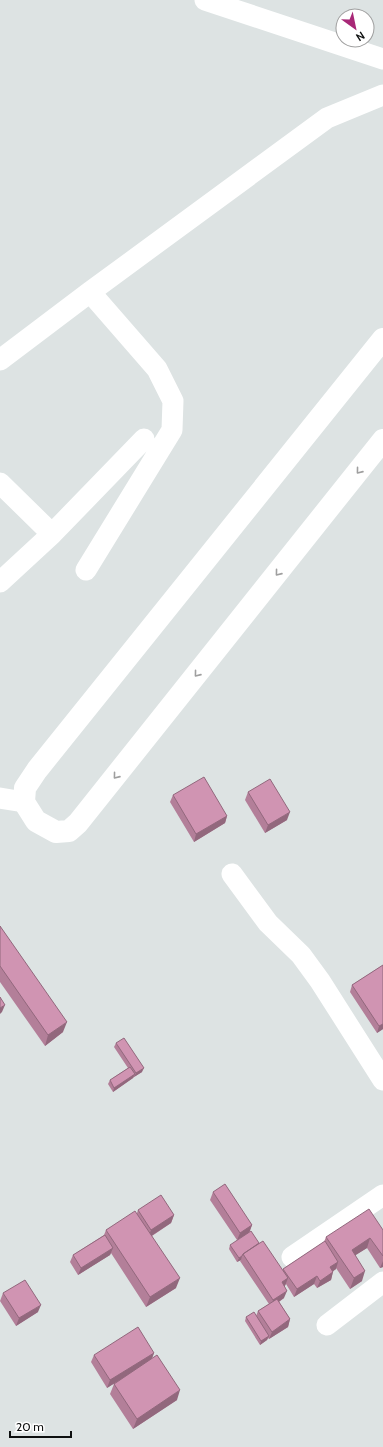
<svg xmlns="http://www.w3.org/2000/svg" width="383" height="1447" font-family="Cabin,sans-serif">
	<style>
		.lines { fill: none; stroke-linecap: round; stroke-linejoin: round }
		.minor { stroke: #fff; stroke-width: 21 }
		.tertiary { stroke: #fff; stroke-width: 22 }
		.wall { fill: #b37f99 }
		.shaded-wall { fill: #92687d }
		.building { fill: #d094b2; stroke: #92687d }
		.oneway { stroke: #9f9f9f }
	</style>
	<rect width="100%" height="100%" fill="#dde3e3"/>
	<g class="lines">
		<!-- minor -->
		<path class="minor" d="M205 0 383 59
			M0 360 90 292 327 118 383 95
			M0 483 52 534
			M86 570 172 430 173 401 157 369 90 292
			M0 582 52 534 144 439
			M0 798 24 802
			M232 874 268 923 301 955 320 981 383 1080
			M292 1257 383 1195
			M327 1325 383 1282"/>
		<!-- tertiary -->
		<path class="tertiary" d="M383 339 37 770 25 788 24 802 36 821 56 832 69 831 78 823 383 440"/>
	</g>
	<!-- wall -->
	<path class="wall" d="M248 792 287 820 265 833 245 800Z
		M173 795 227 816 225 823 194 842 170 802Z
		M0 926 63 1032 45 1046 0 982Z
		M383 965V1029L377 1033 350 992 352 985Z
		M116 1043 142 1072 134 1077 133 1078 113 1092 108 1084 110 1080 128 1068 114 1047Z
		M213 1192 252 1225 249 1233 237 1240 210 1200Z
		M138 1210 174 1215 171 1223 152 1236 176 1288 146 1307 111 1253 110 1255 78 1275 70 1262 73 1255 104 1235 106 1230 137 1213Z
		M383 1230V1267L380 1268 367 1248 355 1255 362 1281 350 1289 336 1268V1269L333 1271 331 1280 317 1288 314 1284 294 1297 286 1284 284 1286V1298L279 1302 290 1319 288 1327 269 1339 268 1338 267 1340 260 1345 245 1321 246 1317 256 1316 258 1311 269 1304 240 1261 241 1260 237 1262 229 1249 230 1245 259 1243 283 1271V1269L324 1242 326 1237Z
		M3 1293 38 1312 16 1326 0 1301Z
		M154 1353 152 1359 177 1400 133 1429 110 1394 114 1384 118 1381 107 1388 91 1362 94 1355Z"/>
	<!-- shaded-wall -->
	<path class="shaded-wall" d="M290 812 287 820 265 833 268 825Z
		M227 816 225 823 194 842 196 834Z
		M5 1005 2 1012 0 1014V1008Z
		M67 1022 63 1032 45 1046 48 1035Z
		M383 1024V1029L377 1033 379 1026Z
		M144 1068 142 1072 134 1077 136 1073Z
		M135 1074 133 1078 113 1092 114 1088Z
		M174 1215 171 1223 148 1238 151 1230Z
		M252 1225 249 1233 237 1240 240 1233Z
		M370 1238 367 1248 348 1260 352 1250Z
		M113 1248 110 1255 78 1275 81 1268Z
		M242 1256 241 1260 237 1262 239 1258Z
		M383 1261V1267L380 1268Z
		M338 1262 336 1269 328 1275 330 1267Z
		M365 1271 362 1281 350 1289 354 1278Z
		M333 1272 331 1280 317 1288 320 1281Z
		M317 1276 314 1284 294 1297 297 1289Z
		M180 1278 176 1288 146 1307 150 1297Z
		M288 1278 285 1286 279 1290 282 1282Z
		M287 1291 284 1298 271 1307 273 1300Z
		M41 1305 38 1312 16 1326 19 1318Z
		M290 1319 288 1327 269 1339 272 1332Z
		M269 1336 267 1340 260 1345 261 1341Z
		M154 1353 151 1360 107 1388 110 1380Z
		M180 1390 177 1400 133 1429 137 1419Z"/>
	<!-- building -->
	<path class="building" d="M204 777 227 816 196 834 173 795Z
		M270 779 290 812 268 825 248 792Z
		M0 926 67 1022 48 1035 0 966Z
		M383 965V1024L379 1026 352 985Z
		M0 997 5 1005 0 1008Z
		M124 1038 144 1068 136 1073 116 1043Z
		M130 1067 135 1074 114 1088 110 1080Z
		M225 1184 252 1225 240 1233 213 1192Z
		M161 1195 174 1215 151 1230 138 1210Z
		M369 1209 383 1230V1256L370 1238 352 1250 365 1271 354 1278 326 1237Z
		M135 1211 180 1278 150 1297 106 1230Z
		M251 1231 259 1243 243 1254 242 1256 239 1258 230 1245Z
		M105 1235 113 1248 81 1268 73 1255Z
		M263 1241 288 1278 282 1282 287 1291 273 1300 243 1254Z
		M325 1241 338 1262 330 1267 333 1272 320 1281 317 1276 297 1289 283 1269Z
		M25 1280 41 1305 19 1318 3 1293Z
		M277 1299 290 1319 272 1332 258 1311Z
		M254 1312 269 1336 261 1341 246 1317Z
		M138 1327 154 1353 110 1380 94 1355Z
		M157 1355 180 1390 137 1419 114 1384Z"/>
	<!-- one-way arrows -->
	<defs><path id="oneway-chevron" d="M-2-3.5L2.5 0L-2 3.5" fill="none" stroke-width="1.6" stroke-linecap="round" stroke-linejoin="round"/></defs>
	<g class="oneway">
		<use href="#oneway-chevron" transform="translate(359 471) rotate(129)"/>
		<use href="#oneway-chevron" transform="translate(278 573) rotate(129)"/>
		<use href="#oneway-chevron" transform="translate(197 674) rotate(129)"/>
		<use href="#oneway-chevron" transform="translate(116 776) rotate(129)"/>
	</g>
	<!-- north arrow -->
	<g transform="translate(355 28) rotate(147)"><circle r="19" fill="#ffffff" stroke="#9f9f9f"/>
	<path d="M0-3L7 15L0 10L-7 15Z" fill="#a82877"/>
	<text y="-6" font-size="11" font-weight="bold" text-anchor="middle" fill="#0e1010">N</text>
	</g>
	<!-- scale -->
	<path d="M10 1431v6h61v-6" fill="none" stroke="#0e1010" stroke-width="2"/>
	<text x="16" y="1431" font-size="12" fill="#0e1010" stroke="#ffffff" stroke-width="3" paint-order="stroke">20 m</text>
</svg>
